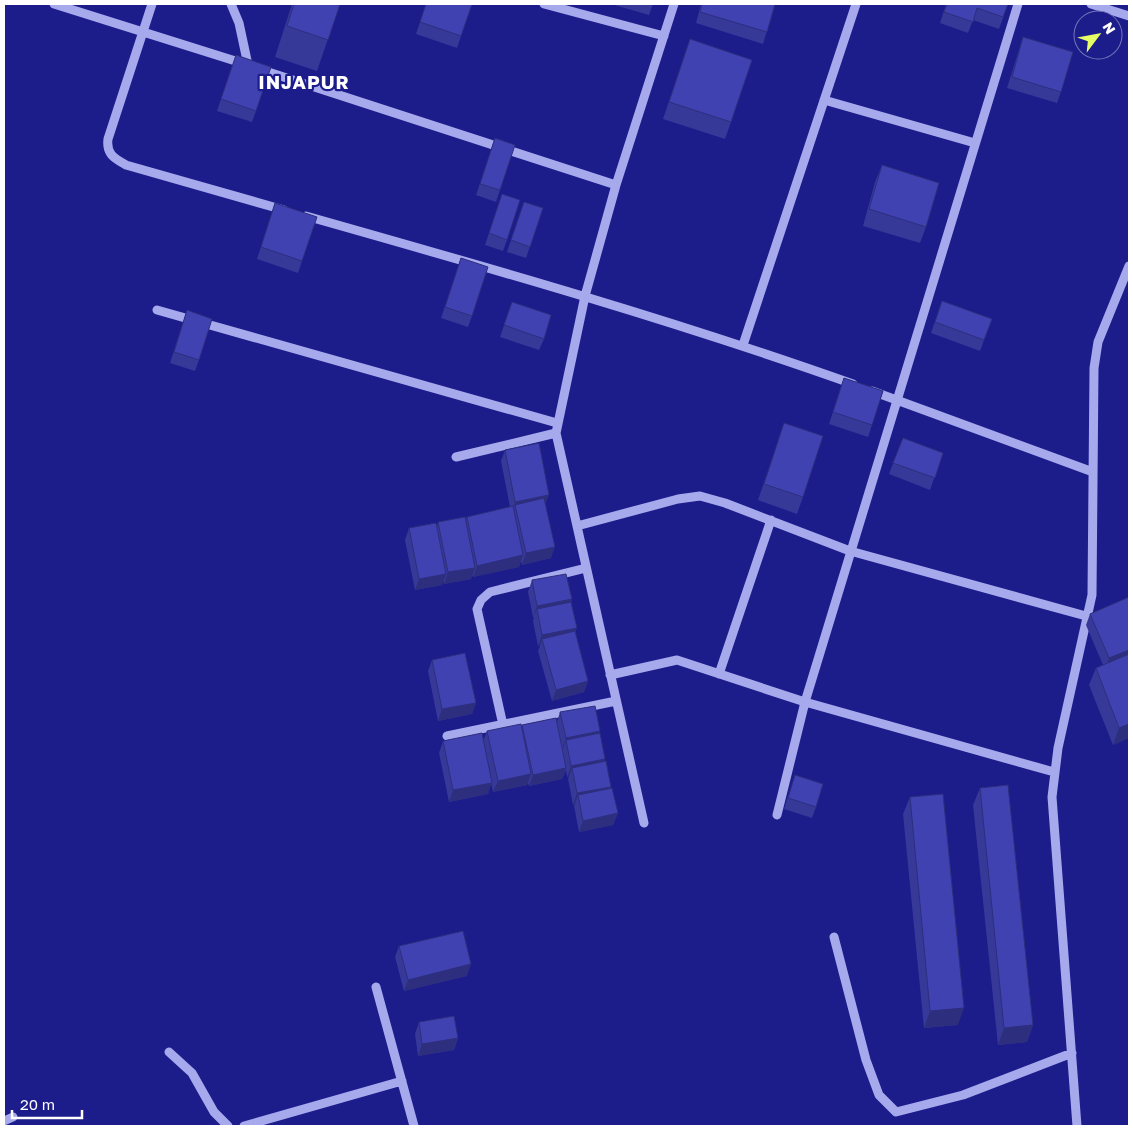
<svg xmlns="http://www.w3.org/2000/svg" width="1133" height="1130" font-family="'Golos Text',sans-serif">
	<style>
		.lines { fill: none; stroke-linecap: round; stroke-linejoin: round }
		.minor { stroke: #a7a9ed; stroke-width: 9 }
		.wall { fill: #373999 }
		.shaded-wall { fill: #2d2e7d }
		.building { fill: #4042b2; stroke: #2d2e7d }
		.labels { text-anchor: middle; stroke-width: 4.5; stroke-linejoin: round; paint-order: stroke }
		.district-label { font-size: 19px; font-weight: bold; letter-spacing: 1px; fill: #fff; stroke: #1c1c8b }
	</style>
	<rect width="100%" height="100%" fill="#1c1c8b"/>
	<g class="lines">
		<!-- minor -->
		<path class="minor" d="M54 4 245 64
			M152 4 108 139C106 154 114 158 126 165L284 210
			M231 4 239 23 248 65
			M544 4 664 36
			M1091 4 1129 16
			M259 69 616 185
			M824 100 975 143
			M306 216C490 268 673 320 853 384
			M157 310 557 423
			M743 345 856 4
			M872 391 1093 472
			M456 457 556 433
			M577 526 678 499 700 496 725 503 850 551 1086 616
			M719 674 771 520
			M610 675 677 660 805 702 1054 772
			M503 725 477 609 481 600 490 592 586 568
			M447 736 616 701
			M777 815 805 702 1018 4
			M644 823 556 433 585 296 616 185 674 4
			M834 937 866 1060 879 1095 896 1112 963 1095 1072 1053
			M376 987 414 1126
			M169 1052 192 1073 214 1112 228 1126
			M4 1121 13 1117
			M244 1126 402 1081
			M1077 1126 1052 797 1058 748 1092 595 1094 368 1098 342 1129 266"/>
	</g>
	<!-- wall -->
	<path class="wall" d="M292 4H340L317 71 275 57Z
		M426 4H472L457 48 416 34Z
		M611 4H653L649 15Z
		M701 4H775L763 44 696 23Z
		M946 4H1008L999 29 973 20 968 33 940 23Z
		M1023 37 1061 92 1057 103 1007 88Z
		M690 39 731 122 725 139 663 119Z
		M232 67 256 111 252 122 217 111Z
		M495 138 500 190 496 202 476 195Z
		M882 165 926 227 920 243 863 226 875 182Z
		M502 194 507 240 503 251 485 245Z
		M524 202 543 208 526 258 507 252Z
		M275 203 302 261 298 273 257 259Z
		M461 258 472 316 468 327 441 318Z
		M942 301 992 319 980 351 931 333Z
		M512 302 544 339 539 350 500 337Z
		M187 310 199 360 195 371 170 363Z
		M844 378 883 391 868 437 829 424Z
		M784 423 803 497 797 514 758 500Z
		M903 438 943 453 930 490 889 474Z
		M505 450 546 505 551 558 522 565 521 561 519 567 473 577 472 575 471 579 444 584 443 581 442 585 415 590 405 540 409 528 437 526 438 522 466 519 467 517 510 507 501 461Z
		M532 580 572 599 571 602 575 632 588 681 584 692 552 701 538 651 540 646H538L533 621 534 617H533L528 592Z
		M1129 597V738L1113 745 1089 685 1096 668 1103 665 1086 625 1090 614Z
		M432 660 476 703 472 714 438 721 428 671Z
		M560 712 600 731 599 734 605 761 611 787V788L618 813 613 825 579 832 574 806 575 804 573 805 568 779 569 777H567L566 770 562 779 529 786 528 783 527 785 493 792 491 783 488 794 449 802 439 753 443 741H483L487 731 522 728V725L557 722Z
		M795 775 816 807 812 818 784 809Z
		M980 788 1033 1025 1027 1042 998 1045 973 805Z
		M910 797 958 1025 924 1028 903 814Z
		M399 946 467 976 404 991 395 957Z
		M419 1022 458 1038 454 1050 418 1056 415 1034Z"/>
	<!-- shaded-wall -->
	<path class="shaded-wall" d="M549 495 545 506 515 505 511 513 515 502Z
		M555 547 551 558 522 565 526 553Z
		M523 555 519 567 473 577 477 566Z
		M475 568 471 579 444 584 448 572Z
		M446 574 442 585 415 590 419 579Z
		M572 599 568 610 537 609 533 617 537 606Z
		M577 628 573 639H542L540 646H538L542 635Z
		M1129 650V660L1105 670 1109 658Z
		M588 681 584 692 552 701 556 690Z
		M476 703 472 714 438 721 442 709Z
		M1129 724V738L1113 745 1119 728Z
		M600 731 596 742 566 740 563 749H562L566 738Z
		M605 759 601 770 572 768 569 777H567L571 766Z
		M566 768 562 779 529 786 533 775Z
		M531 774 527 785 493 792 498 781Z
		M492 783 488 794 449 802 453 790Z
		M611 787 607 798 578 795 575 804 573 805 577 793Z
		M618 813 613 825 579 832 583 821Z
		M471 964 467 976 404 991 408 980Z
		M964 1008 958 1025 924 1028 930 1011Z
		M1033 1025 1027 1042 998 1045 1004 1028Z
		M458 1038 454 1050 418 1056 422 1044Z"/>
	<!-- building -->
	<path class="building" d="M294 4H340L328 40 287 26Z
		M426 4H472L461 36 420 22Z
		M702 4H775L767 32 700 12Z
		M947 4H1008L1003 17 977 8 973 22 944 12Z
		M1023 37 1073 52 1061 92 1012 77Z
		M690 39 752 60 731 122 669 102Z
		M236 55 271 67 256 111 221 99Z
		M495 138 515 145 500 190 480 184Z
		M882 165 939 183 926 227 869 209Z
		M502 194 520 200 507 240 489 233Z
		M524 202 543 208 530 247 511 240Z
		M275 203 317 217 302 261 261 247Z
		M461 258 488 267 472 316 445 307Z
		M942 301 992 319 984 340 935 322Z
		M512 302 551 315 544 339 504 325Z
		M187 310 212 319 199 360 174 352Z
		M844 378 883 391 872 425 833 412Z
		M784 423 823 436 803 497 764 484Z
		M903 438 943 453 935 478 893 463Z
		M539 443 549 495 515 502 505 450Z
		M544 498 555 547 526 553 515 505Z
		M513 506 523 555 477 566 467 517Z
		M465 517 475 568 448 572 438 522Z
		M436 523 446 574 419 579 409 528Z
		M566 574 572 599 537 606 532 580Z
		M1129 597V650L1109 658 1090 614Z
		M571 602 577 628 542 635 537 609Z
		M575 631 588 681 556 690 542 639Z
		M465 653 476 703 442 709 432 660Z
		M1129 654V724L1119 728 1096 668Z
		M595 706 600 731 566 738 560 712Z
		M556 718 566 768 533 775 522 725Z
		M521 724 531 774 498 781 487 731Z
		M482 733 492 783 453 790 443 741Z
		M600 733 605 759 571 766 566 740Z
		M606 761 611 787 577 793 572 768Z
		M795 775 823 784 816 807 788 798Z
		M1008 785 1033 1025 1004 1028 980 788Z
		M612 788 618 813 583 821 578 795Z
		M943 794 964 1008 930 1011 910 797Z
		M463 931 471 964 408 980 399 946Z
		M454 1016 458 1038 422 1044 419 1022Z"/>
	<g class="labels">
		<!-- district labels -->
		<g class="district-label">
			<text x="304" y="89">INJAPUR</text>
		</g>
	</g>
	<!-- border -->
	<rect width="1133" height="1130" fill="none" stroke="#ffffff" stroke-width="10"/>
	<!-- north arrow -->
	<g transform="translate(1098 35) rotate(58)"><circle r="24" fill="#1c1c8b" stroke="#7777b9"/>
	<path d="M0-4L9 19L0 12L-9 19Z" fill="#e7fd65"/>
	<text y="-8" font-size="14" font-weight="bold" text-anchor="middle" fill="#ffffff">N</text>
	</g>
	<!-- scale -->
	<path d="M12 1110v8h70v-8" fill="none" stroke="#ffffff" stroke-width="2.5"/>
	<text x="20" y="1110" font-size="15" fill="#ffffff" stroke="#1c1c8b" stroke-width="4" paint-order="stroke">20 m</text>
</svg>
